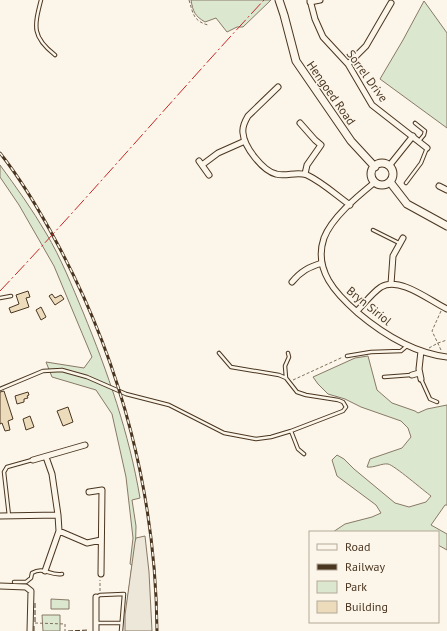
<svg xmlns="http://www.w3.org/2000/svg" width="447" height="631" font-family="'PT Sans',sans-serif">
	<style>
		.green { fill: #dce7d0; stroke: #887966 }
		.parking { fill: #ede7d9; stroke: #887966 }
		.building { fill: #ecdcbc; stroke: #4a3520 }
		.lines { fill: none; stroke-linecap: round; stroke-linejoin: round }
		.lane-casing { stroke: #4a3520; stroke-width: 4.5 }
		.street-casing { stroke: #4a3520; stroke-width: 7 }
		.secondary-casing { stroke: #4a3520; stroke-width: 9 }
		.path { stroke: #7f6f5c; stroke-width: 1; stroke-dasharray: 3 2; stroke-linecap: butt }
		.lane { stroke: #fbf6e9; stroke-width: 2.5 }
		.street { stroke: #fbf6e9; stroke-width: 5 }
		.secondary { stroke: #fbf6e9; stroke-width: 7 }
		.rail-casing { stroke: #4a3520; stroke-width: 3 }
		.rail { stroke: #fbf6e9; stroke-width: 1.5; stroke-dasharray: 4.5; stroke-linecap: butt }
		.fence { stroke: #4a3520; stroke-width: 1; stroke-dasharray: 5 2; stroke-linecap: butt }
		.power { stroke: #c62828; stroke-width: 1; stroke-dasharray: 14 3 2 3; stroke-linecap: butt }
		.labels { text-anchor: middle; stroke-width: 3; stroke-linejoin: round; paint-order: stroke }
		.street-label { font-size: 12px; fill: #4a3520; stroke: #fbf6e9 }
	</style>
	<rect width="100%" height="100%" fill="#fbf6e9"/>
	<!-- green -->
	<path class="green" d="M191 0H271L243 27H237L227 32 216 18 205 22C195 16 193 12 191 0Z
		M424 1 447 33V128L380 79 403 40Z
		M0 165C16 187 32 209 46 233 61 258 72 286 83 312 108 373 129 433 140 498L132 500 136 526 135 563 127 604 132 565 130 564 133 538 126 477 112 414 96 390 52 377 46 362 84 368 92 357 54 266 19 205 0 177Z
		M368 356 377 390 392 403 415 411 418 413 427 409 447 405V505H445L431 525 447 534V550L438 545V532H333L345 524 372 517 381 513 376 505 337 476 332 460 337 455 344 459 354 469 395 503 409 507 426 502 431 496C424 491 394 465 388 464 382 463 374 468 367 467L370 459 402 448 411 437 408 428 401 421 361 407 345 399 328 394 318 384 313 377 355 358Z
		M51 599 69 600V609H51Z
		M42 615H60V631H43Z"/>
	<!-- parking -->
	<path class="parking" d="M145 536 149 572 152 631H125V615L135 542 136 538Z"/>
	<!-- building -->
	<path class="building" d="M28 291 30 297 26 298 29 307 11 313 9 308 19 304 16 295Z
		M52 294 55 298 61 295 64 299 55 305 49 296Z
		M41 307 46 317 41 320 36 310Z
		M4 391 13 419 8 421 10 430 5 431 2 423 0 424V392Z
		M28 392 29 395 27 396 28 398 24 399V402L17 404 15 396Z
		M68 407 73 422 63 426 57 411Z
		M30 416 34 427 26 430 23 419Z"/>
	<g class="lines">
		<!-- lane casing -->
		<g class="lane-casing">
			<path id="lane" d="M41 0C34 27 32 37 55 55
				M415 123 425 131 424 135 419 141
				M406 183 421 163 427 148
				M373 230 399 243
				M0 298 11 296
				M347 356 371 352 401 351 408 345
				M384 377 411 375
				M286 378 285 366 289 357 288 353
				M421 379 430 399 437 402
				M0 389 43 371 62 370 87 377 126 394 169 405 224 433 256 439 271 437 291 431 343 411 346 407 343 402 338 400 306 395 297 392 286 378 279 375 231 367 219 353
				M291 431 298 449 304 454
				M9 516 4 472 7 467 32 460
				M14 582H26L31 578 32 573C44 566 49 576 62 574
				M96 597 100 595 124 594 121 631
				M96 623H121"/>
		</g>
		<!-- street casing -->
		<g class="street-casing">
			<path id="street" d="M310 0 315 19 323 37 348 64 372 105 427 148
				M310 2 320 0
				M348 64 366 46 391 3
				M278 87 248 116C245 121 242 127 243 133 244 147 263 171 276 174 286 177 297 171 307 175 322 182 336 195 350 205
				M300 123 315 140 321 145 307 165 305 174
				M199 161 209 175
				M202 165 218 153 245 141
				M389 166 413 136
				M375 182C358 196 332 217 324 238 313 270 336 294 358 313 383 334 414 353 447 357
				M439 186 447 190
				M292 282C301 271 309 267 322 263
				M391 284 393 256 403 238
				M357 311C365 303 372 293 381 287 400 276 430 301 447 309
				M421 351 419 369 421 379
				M412 375 419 373
				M46 457 52 474 58 515
				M33 460 85 445
				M89 492 102 490 101 574
				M0 516 58 515 59 531 45 571
				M59 531 87 543 101 540
				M0 586 26 587 31 591 30 631
				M96 631V597"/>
		</g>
		<!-- secondary casing -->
		<g class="secondary-casing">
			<path id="secondary" d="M279 0 284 15 296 61 351 141 375 167
				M371 174a11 11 0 1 1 22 0a11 11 0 1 1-22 0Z
				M390 182 407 204 447 226"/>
		</g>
		<!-- path -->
		<path class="path" d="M189 0C193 13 193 21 208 25
			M429 348 438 343 447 340
			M441 350 432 331 441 311
			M293 380 343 357
			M100 591V580
			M35 623 65 624V631"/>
		<!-- lane -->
		<use href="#lane" class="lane"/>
		<!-- street -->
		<use href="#street" class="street"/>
		<!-- secondary -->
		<use href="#secondary" class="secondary"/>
		<!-- rail casing -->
		<g class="rail-casing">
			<path id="rail" d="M0 153C23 182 41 213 58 245 122 364 156 497 157 631"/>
		</g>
		<!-- rail -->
		<use href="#rail" class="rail"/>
		<!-- fence -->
		<path class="fence" d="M35 622V602
			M34 631V625
			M68 631 89 630"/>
		<!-- power -->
		<path class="power" d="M0 291C90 196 175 96 264 0"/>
	</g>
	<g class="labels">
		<!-- street labels -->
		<g class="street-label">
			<text transform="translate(367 76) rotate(54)" y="4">Sorrel Drive</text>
			<text transform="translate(331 93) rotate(55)" y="4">Hengoed Road</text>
			<text transform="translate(369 306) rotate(39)" y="4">Bryn Siriol</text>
		</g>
	</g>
	<!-- legend -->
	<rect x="309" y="531" width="130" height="92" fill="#fbf6e9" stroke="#b4a999"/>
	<rect x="317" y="544" width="20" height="6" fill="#fbf6e9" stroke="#b4a999"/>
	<text x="345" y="551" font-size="12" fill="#4a3520">Road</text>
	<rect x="317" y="564" width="20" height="6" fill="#4a3520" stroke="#b4a999"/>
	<text x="345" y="571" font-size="12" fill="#4a3520">Railway</text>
	<rect x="317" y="581" width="20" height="12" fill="#dce7d0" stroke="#b4a999"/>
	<text x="345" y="591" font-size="12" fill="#4a3520">Park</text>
	<rect x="317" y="601" width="20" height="12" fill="#ecdcbc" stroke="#b4a999"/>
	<text x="345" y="611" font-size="12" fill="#4a3520">Building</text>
</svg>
